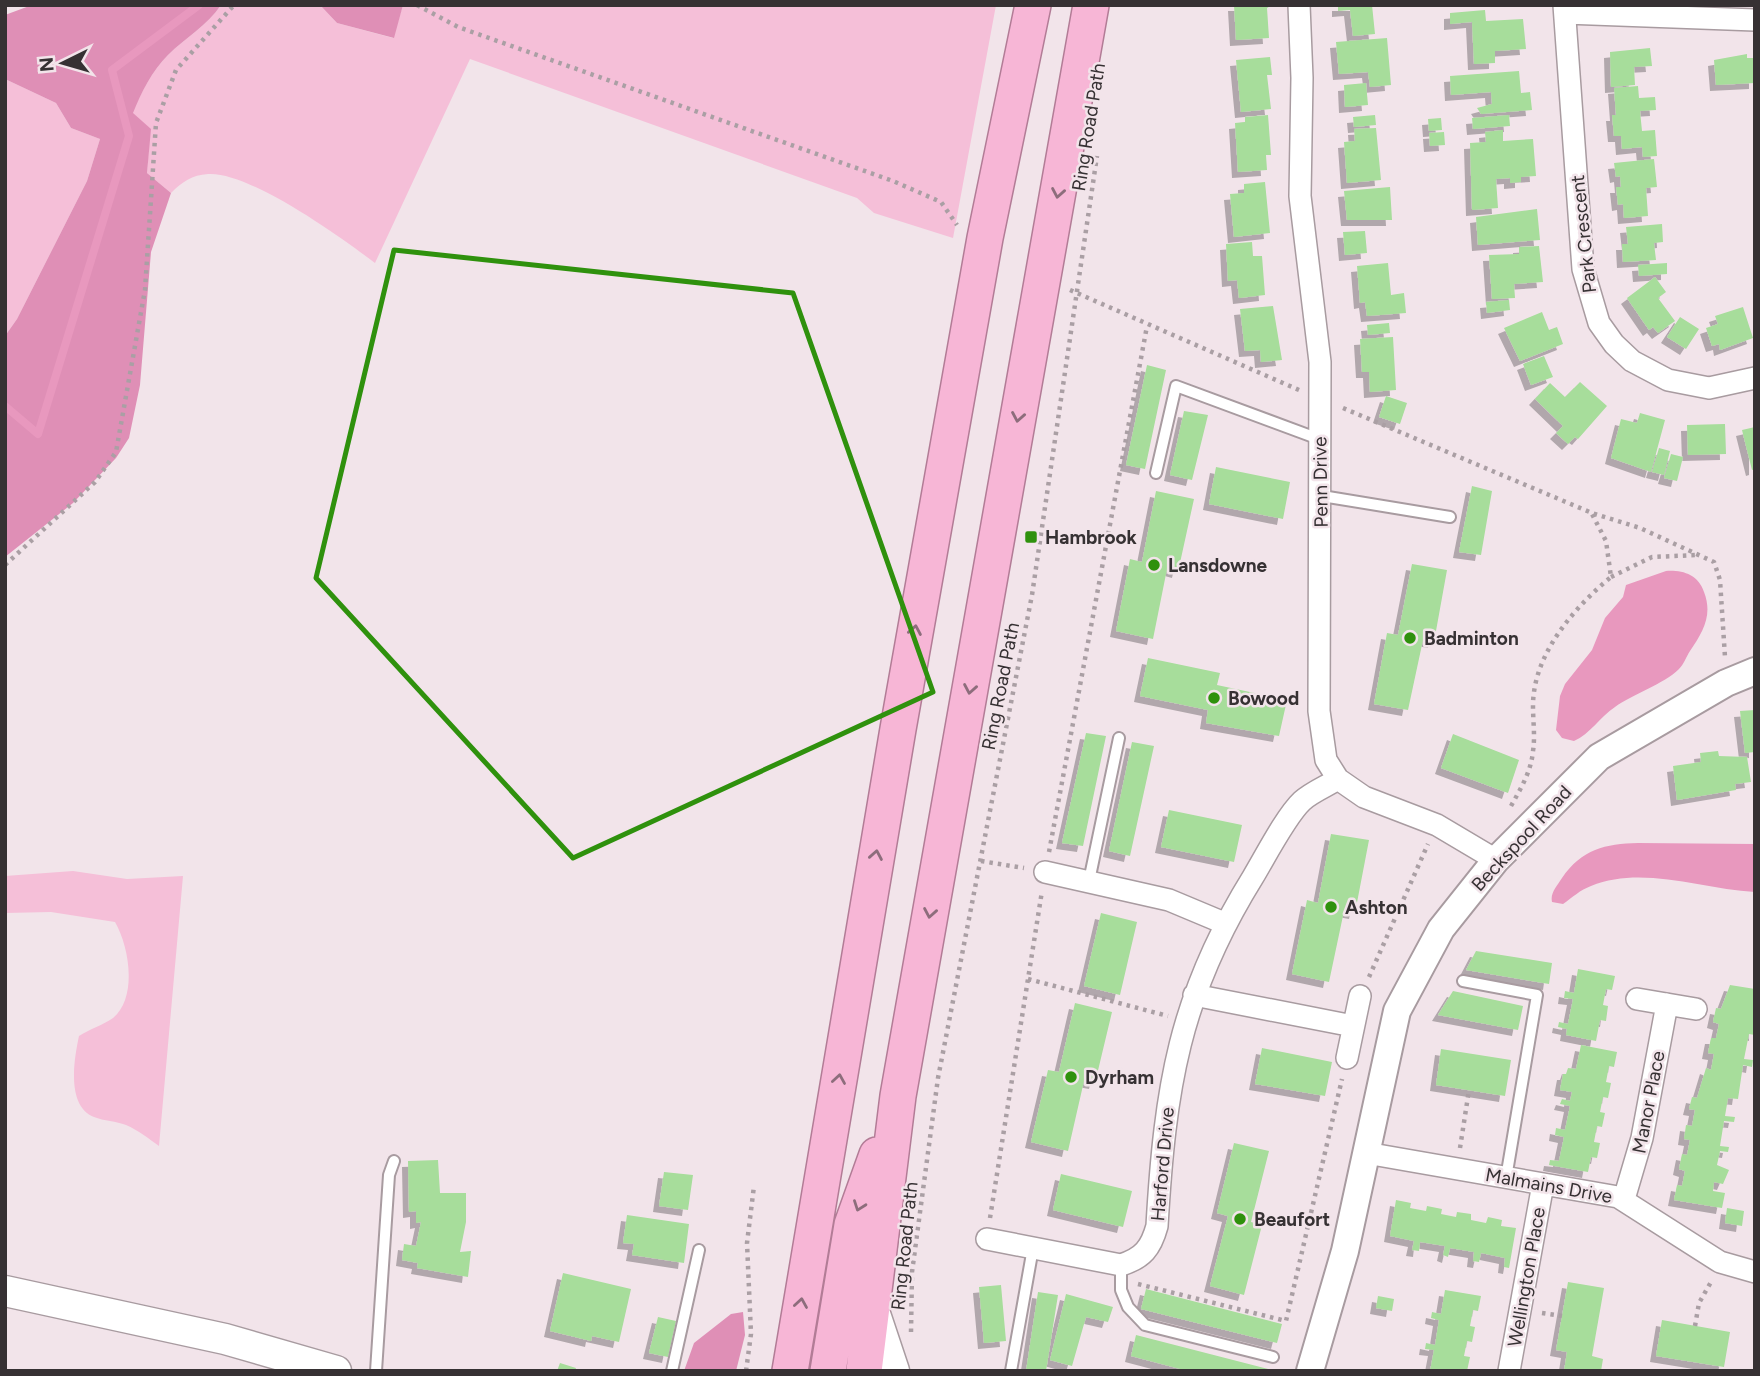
<svg xmlns="http://www.w3.org/2000/svg" width="1760" height="1376" font-family="Figtree,sans-serif">
	<style>
		.green { fill: #f5bfd8 }
		.forest { fill: #df8fb6 }
		.water { fill: #e898be }
		.lines { fill: none; stroke-linecap: round; stroke-linejoin: round }
		.stream { stroke: #e898be; stroke-width: 8 }
		.building { fill: #a7dd9b; filter: url(#shadow) }
		.service-casing { stroke: #a89ba0; stroke-width: 14 }
		.minor-casing { stroke: #a89ba0; stroke-width: 24 }
		.tertiary-casing { stroke: #a89ba0; stroke-width: 30 }
		.secondary-casing { stroke: #a89ba0; stroke-width: 33 }
		.trunk-casing { stroke: #b27c96; stroke-width: 38 }
		.path { stroke: #aa9fa4; stroke-width: 4.5; stroke-dasharray: 3.5 5; stroke-linecap: butt }
		.service { stroke: #fff; stroke-width: 10 }
		.minor { stroke: #fff; stroke-width: 21 }
		.tertiary { stroke: #fff; stroke-width: 26 }
		.secondary { stroke: #fff; stroke-width: 30 }
		.trunk { stroke: #f7b6d6; stroke-width: 35 }
		.oneway { stroke: #8d6d7c }
		.marked { fill: none; stroke: #2f910d; stroke-width: 5; stroke-linejoin: round }
		.poi-dot { fill: #2f910d; stroke: #f2e4ea; stroke-width: 2.5 }
		.labels { text-anchor: middle; stroke-width: 5; stroke-linejoin: round; paint-order: stroke }
		.street-label { font-size: 19px; fill: #363133; stroke: #f2e4ea }
		.poi-label { font-size: 19px; font-weight: bold; fill: #363133; stroke: #f2e4ea; text-anchor: start }
	</style>
	<defs>
		<filter id="shadow"><feDropShadow dx="-6" dy="6" stdDeviation="0" flood-color="#0004"/></filter>
	</defs>
	<rect width="100%" height="100%" fill="#f2e4ea"/>
	<!-- green -->
	<path class="green" d="M221 5H320L337 23 393 38 403 5H996L953 238 874 213 857 198 470 59 375 263C342 238 249 171 208 174 192 175 182 182 171 193L147 173 150 129 132 113C141 93 152 71 168 55 185 38 207 26 221 5Z
		M5 79 56 103 71 128 100 139 87 181 17 319 5 336Z
		M73 871 127 879 183 876 159 1146C149 1139 138 1130 126 1125 116 1121 104 1121 94 1117 66 1106 74 1059 79 1036 90 1029 103 1025 113 1018 138 997 129 946 115 922L51 912 5 913V876Z"/>
	<!-- forest -->
	<path class="forest" d="M32 5H221C207 26 185 38 168 55 152 71 141 93 133 113L151 129 147 173 171 193 151 252 140 385 129 438 116 458 73 503 5 557V336L17 319 87 181 100 139 71 128 56 103 5 79V15Z
		M320 5H403L394 38 337 23Z
		M743 1312 745 1335 736 1371H684L694 1343 731 1314Z"/>
	<!-- water -->
	<path class="water" d="M1666 571C1682 570 1698 574 1704 592 1713 615 1703 632 1690 651 1686 657 1684 664 1679 669 1664 684 1633 694 1615 707 1600 717 1590 734 1574 741L1562 738 1556 730 1560 696 1565 684 1592 650 1605 618 1623 597 1626 585Z
		M1638 843 1755 844V892C1702 889 1642 865 1591 886 1580 890 1573 897 1563 904L1552 902C1550 893 1557 886 1562 878 1582 849 1605 844 1638 843Z"/>
	<g class="lines">
		<!-- stream -->
		<path class="stream" d="M5 406 38 434 129 136 112 70 199 5"/>
	</g>
	<!-- building -->
	<path class="building" d="M1234 5H1272L1267 8 1269 38 1236 40Z
		M1338 5H1372L1375 34 1353 36 1350 10 1338 11Z
		M1485 10 1486 21 1523 19 1526 49 1495 51V63L1474 64 1472 22 1450 24V13Z
		M1387 38 1391 85 1370 87 1368 72 1339 74 1336 42Z
		M1650 48 1652 66 1634 67 1635 85 1611 87 1610 52Z
		M1747 54V58H1755V83L1716 85 1714 60Z
		M1270 57 1272 75H1267L1271 109 1241 112 1236 60Z
		M1519 71 1521 93 1530 92 1532 110 1481 114 1477 108 1492 104 1491 92 1451 95 1450 76Z
		M1366 83 1368 105 1345 107 1344 85Z
		M1638 86 1639 98 1655 97 1656 110 1640 111 1642 131 1655 130 1657 156 1643 157 1642 147 1622 149 1621 136H1614L1612 115H1616L1614 88Z
		M1268 115 1271 155H1266L1267 170 1238 172 1235 123 1245 122V117Z
		M1375 115 1376 125 1354 127 1353 117Z
		M1509 115 1510 126 1473 129 1472 118Z
		M1441 118 1442 130 1429 131 1428 119Z
		M1376 128 1381 180 1347 183 1344 142 1355 141 1354 129Z
		M1503 130V141L1533 139 1536 176 1521 177V182L1510 183V178L1496 179 1498 208 1472 210 1470 143 1486 142 1485 132Z
		M1444 132 1445 145 1430 146 1429 133Z
		M1654 159 1657 187 1646 188 1648 216 1624 218 1623 204 1618 205 1616 187H1621L1620 176 1616 177 1614 163Z
		M1265 182 1270 233 1234 237 1230 194 1244 193V184Z
		M1390 187 1392 220H1347L1344 191Z
		M1537 209 1540 240 1478 245 1476 217Z
		M1662 224 1663 242 1654 243 1656 260 1623 262 1622 244H1628L1626 227Z
		M1365 231 1367 253 1345 255 1343 232Z
		M1252 242 1253 256H1262L1265 295 1239 298 1237 280 1228 281 1226 244Z
		M1539 246 1543 282 1514 284 1515 298 1492 299 1489 255 1519 254V247Z
		M1388 263 1391 295 1404 293 1406 313 1367 316 1365 302 1360 303 1357 266Z
		M1667 263V274L1639 276 1638 265Z
		M1655 277 1666 292 1658 298 1675 321 1658 333 1653 327 1649 330 1627 298Z
		M1509 300 1510 310 1487 313 1486 302Z
		M1273 306 1282 360 1261 362 1260 350 1245 351 1240 309Z
		M1743 307 1753 338 1720 350 1719 344 1712 346 1706 328 1718 324 1715 316Z
		M1542 312 1549 330 1557 327 1563 344 1520 361 1504 328Z
		M1680 317 1699 329 1686 349 1667 337Z
		M1389 323 1390 333 1368 335 1367 325Z
		M1393 337 1396 390 1370 392 1369 372H1362L1360 339Z
		M1544 356 1553 377 1531 385 1523 364Z
		M1147 365 1166 370 1145 469 1126 465Z
		M1580 382 1607 406 1578 439 1575 437 1568 444 1556 433 1563 426 1535 399 1550 383 1565 397Z
		M1386 396 1407 403 1400 424 1379 417Z
		M1184 411 1208 415 1192 480 1170 475Z
		M1640 413 1665 420 1651 472 1611 458 1621 419 1637 423Z
		M1725 424 1726 454 1688 455 1687 425Z
		M1755 427V469L1752 470 1742 430Z
		M1659 448 1670 451 1664 475 1652 472Z
		M1671 454 1683 457 1677 481 1664 478Z
		M1216 467 1290 482 1283 519 1209 504Z
		M1472 486 1492 491 1481 555 1459 552Z
		M1156 491 1194 499 1178 572 1167 569 1153 639 1116 631 1130 559 1142 562Z
		M1412 564 1447 570 1434 642 1423 640 1408 710 1374 704 1387 633 1398 635Z
		M1148 658 1220 673 1217 685 1287 700 1279 736 1206 723 1208 710 1140 696Z
		M1755 710V752L1745 753 1740 711Z
		M1086 733 1106 736 1083 846 1062 843Z
		M1453 734 1519 760 1508 793 1441 768Z
		M1132 742 1154 746 1130 856 1109 851Z
		M1718 751 1719 756 1747 757 1751 782 1735 784 1736 790 1677 800 1673 766 1701 762 1700 753Z
		M1169 810 1242 825 1234 862 1161 847Z
		M1331 834 1369 840 1355 913 1344 911 1329 982 1292 974 1307 900 1318 903Z
		M1101 913 1137 922 1120 995 1084 986Z
		M1476 951 1552 963 1549 984 1466 970Z
		M1578 969 1615 976 1612 990 1606 989 1603 1005 1608 1006 1606 1021 1600 1020 1596 1041 1566 1035 1567 1029 1558 1027 1559 1022 1568 1024 1573 999 1564 998 1565 991 1574 993Z
		M1730 985 1755 989V1035L1749 1034 1744 1059 1753 1060 1752 1067 1743 1065 1738 1099 1728 1098 1725 1116 1735 1117 1734 1122 1724 1121 1720 1146 1729 1147 1728 1152 1720 1151 1717 1165 1729 1170 1723 1184 1714 1182 1713 1191 1725 1193 1722 1208 1674 1200 1677 1185 1682 1186 1685 1171 1679 1169 1682 1154 1687 1155 1690 1140 1684 1139 1686 1125 1692 1126 1695 1110 1689 1109 1692 1097 1697 1098 1706 1068 1711 1070 1714 1054 1708 1053 1711 1038H1716L1719 1024 1713 1022 1716 1008 1721 1009Z
		M1453 991 1523 1006 1518 1030 1438 1015Z
		M1075 1003 1112 1012 1095 1083 1084 1081 1068 1151 1031 1142 1048 1070 1059 1072Z
		M1581 1045 1617 1052 1614 1067 1609 1066 1606 1082 1611 1083 1608 1098 1603 1097 1600 1112 1605 1113 1602 1127 1597 1126 1594 1142 1600 1143 1597 1158 1591 1157 1588 1172 1549 1165 1550 1160 1559 1161 1564 1137 1555 1135 1556 1128 1565 1130 1570 1106 1560 1104 1562 1099 1570 1101 1572 1092 1560 1090 1563 1074H1566L1568 1068 1576 1069Z
		M1262 1048 1332 1062 1325 1096 1255 1084Z
		M1441 1049 1511 1060 1505 1096 1436 1085Z
		M1234 1143 1269 1151 1251 1222 1262 1225 1244 1295 1210 1286 1228 1216 1217 1213Z
		M438 1160 440 1193H466V1222L460 1252 471 1251 468 1277 417 1268 418 1263 402 1260 404 1244 416 1246 421 1222 416 1223V1211L409 1212 408 1161Z
		M664 1172 693 1175 688 1210 659 1206Z
		M1061 1174 1132 1191 1123 1227 1053 1210Z
		M1396 1200 1411 1203 1410 1208 1426 1211 1427 1206 1442 1209 1441 1214 1456 1217 1457 1212 1471 1214V1220L1486 1223 1488 1217 1502 1220 1501 1226 1516 1228 1509 1268 1504 1267 1505 1258 1481 1253 1479 1262 1473 1261 1474 1252 1450 1248 1448 1257 1443 1255 1445 1246 1420 1242 1419 1251 1412 1250 1414 1241 1390 1236Z
		M1727 1208 1744 1211 1742 1226 1725 1223Z
		M627 1215 689 1224 684 1263 632 1255 634 1244 623 1243Z
		M563 1273 631 1289 619 1342 592 1336 591 1341 550 1331Z
		M1568 1282 1604 1288 1592 1356 1603 1359 1601 1371H1564L1567 1352 1556 1350Z
		M1001 1285 1006 1341 984 1343 979 1287Z
		M1146 1289 1282 1324 1277 1343 1141 1309Z
		M1445 1290 1481 1296 1478 1311 1473 1310 1470 1326 1475 1327 1472 1342 1467 1341 1464 1356 1470 1357 1467 1371H1430L1434 1350 1425 1349 1426 1343 1435 1345 1439 1320 1431 1318 1432 1312 1441 1314Z
		M1038 1292 1058 1295 1046 1371H1026Z
		M1066 1294 1113 1307 1108 1322 1086 1317 1072 1366 1050 1360Z
		M1378 1296 1394 1299 1392 1311 1376 1308Z
		M658 1317 676 1321 668 1357 649 1353Z
		M1662 1320 1730 1332 1724 1367 1656 1356Z
		M1136 1335 1272 1370V1371H1188L1131 1356Z
		M560 1363 576 1368 575 1371H557Z"/>
	<g class="lines">
		<!-- service casing -->
		<g class="service-casing">
			<path id="service" d="M1156 473 1176 386 1319 439
				M1322 496 1450 517
				M1089 881 1119 738
				M1463 981 1537 995 1506 1178
				M1121 1265V1290L1128 1307 1145 1325 1273 1357
				M376 1371 389 1175 394 1161
				M672 1371 699 1250
				M1011 1371 1033 1248"/>
		</g>
		<!-- minor casing -->
		<g class="minor-casing">
			<path id="minor" d="M1299 5 1302 78 1300 196 1320 362 1319 711 1326 760 1338 779 1364 797 1437 825 1496 860
				M1564 5 1583 269 1599 323 1614 344 1632 361 1668 380 1709 388 1755 378
				M1565 13 1755 20
				M1045 872 1169 900 1224 923
				M1194 995 1353 1026
				M1637 999 1696 1009
				M1347 1058 1360 996
				M1366 1153 1618 1197 1720 1262 1755 1272
				M1624 1199 1642 1138 1667 1004
				M987 1239 1121 1265C1143 1258 1151 1248 1157 1226 1165 1088 1179 996 1253 877 1265 857 1286 816 1302 801 1312 792 1327 786 1338 779
				M1509 1371 1543 1184"/>
		</g>
		<!-- tertiary casing -->
		<g class="tertiary-casing">
			<path id="tertiary" d="M1310 1371 1345 1251 1397 1011 1441 929 1496 860 1599 757 1726 683 1755 671"/>
		</g>
		<!-- secondary casing -->
		<g class="secondary-casing">
			<path id="secondary" d="M5 1291 225 1339 336 1371
				M873 1308 894 1371"/>
		</g>
		<!-- trunk casing -->
		<g class="trunk-casing">
			<path id="trunk" d="M790 1371 898 729 985 238 1033 5
				M828 1371 852 1225 877 1155
				M864 1371 898 1096 1091 5"/>
		</g>
		<!-- path -->
		<path class="path" d="M417 5 458 27 893 181 941 202 957 225
			M1070 290 1299 390
			M1343 408 1592 513 1640 528 1714 562 1720 580 1725 657
			M5 565 95 482 116 452 145 290 156 123 176 70 234 5
			M1611 577 1652 557 1697 555
			M1511 806C1521 788 1531 772 1533 751 1536 732 1531 711 1534 692 1540 647 1577 605 1611 577L1606 541 1592 514
			M1049 852 1147 326
			M981 861 1024 868
			M1369 977 1428 844
			M1028 979 1168 1016
			M1460 1148 1469 1090
			M990 1218 1042 891
			M1138 1284 1286 1321 1342 1079
			M1542 1313 1562 1316
			M1695 1326 1699 1303 1711 1282
			M911 1332 912 1272 938 1078 1032 595 1097 156
			M746 1371 751 1334 747 1243 754 1186"/>
		<!-- service -->
		<use href="#service" class="service"/>
		<!-- minor -->
		<use href="#minor" class="minor"/>
		<!-- tertiary -->
		<use href="#tertiary" class="tertiary"/>
		<!-- secondary -->
		<use href="#secondary" class="secondary"/>
		<!-- trunk -->
		<use href="#trunk" class="trunk"/>
	</g>
	<!-- one-way arrows -->
	<defs><path id="oneway-chevron" d="M-2-3.5L2.5 0L-2 3.5" fill="none" stroke-width="1.6" stroke-linecap="round" stroke-linejoin="round" transform="scale(1.75)"/></defs>
	<g class="oneway">
		<use href="#oneway-chevron" transform="translate(1058 193) rotate(100)"/>
		<use href="#oneway-chevron" transform="translate(1018 417) rotate(100)"/>
		<use href="#oneway-chevron" transform="translate(915 630) rotate(-80)"/>
		<use href="#oneway-chevron" transform="translate(970 689) rotate(100)"/>
		<use href="#oneway-chevron" transform="translate(876 855) rotate(-80)"/>
		<use href="#oneway-chevron" transform="translate(930 913) rotate(100)"/>
		<use href="#oneway-chevron" transform="translate(839 1079) rotate(-81)"/>
		<use href="#oneway-chevron" transform="translate(859 1206) rotate(110)"/>
		<use href="#oneway-chevron" transform="translate(801 1303) rotate(-81)"/>
	</g>
	<!-- marked area -->
	<path class="marked" d="M394 250 793 293 933 692 573 858 316 578Z"/>
	<!-- markers -->
	<g class="poi-dot">
		<rect x="1024" y="530" width="14" height="14" rx="3.5"/>
		<circle cx="1154" cy="565" r="7"/>
		<circle cx="1410" cy="638" r="7"/>
		<circle cx="1214" cy="698" r="7"/>
		<circle cx="1331" cy="907" r="7"/>
		<circle cx="1071" cy="1077" r="7"/>
		<circle cx="1240" cy="1219" r="7"/>
	</g>
	<g class="labels">
		<!-- street labels -->
		<g class="street-label">
			<text transform="translate(1088 127) rotate(-81)" y="7">Ring Road Path</text>
			<text transform="translate(1583 234) rotate(-96)" y="7">Park Crescent</text>
			<text transform="translate(1320 482) rotate(-91)" y="7">Penn Drive</text>
			<text transform="translate(1000 686) rotate(-79)" y="7">Ring Road Path</text>
			<text transform="translate(1521 838) rotate(-47)" y="7">Beckspool Road</text>
			<text transform="translate(1648 1102) rotate(-79)" y="7">Manor Place</text>
			<text transform="translate(1162 1164) rotate(-85)" y="7">Harford Drive</text>
			<text transform="translate(1549 1185) rotate(10)" y="7">Malmains Drive</text>
			<text transform="translate(904 1246) rotate(-84)" y="7">Ring Road Path</text>
			<text transform="translate(1526 1277) rotate(-80)" y="7">Wellington Place</text>
		</g>
		<!-- poi labels -->
		<g class="poi-label">
			<text x="1045" y="544">Hambrook</text>
			<text x="1168" y="572">Lansdowne</text>
			<text x="1424" y="645">Badminton</text>
			<text x="1228" y="705">Bowood</text>
			<text x="1345" y="914">Ashton</text>
			<text x="1085" y="1084">Dyrham</text>
			<text x="1254" y="1226">Beaufort</text>
		</g>
	</g>
	<!-- border -->
	<rect width="1760" height="1376" fill="none" stroke="#363133" stroke-width="14"/>
	<!-- north arrow -->
	<g transform="translate(63 63) rotate(265)" stroke="#f2e4ea" stroke-width="5" paint-order="stroke">
	<path d="M0-5L12 26L0 18L-12 26Z" fill="#363133"/>
	<text y="-10" font-size="19" font-weight="bold" text-anchor="middle" fill="#363133">N</text>
	</g>
</svg>
